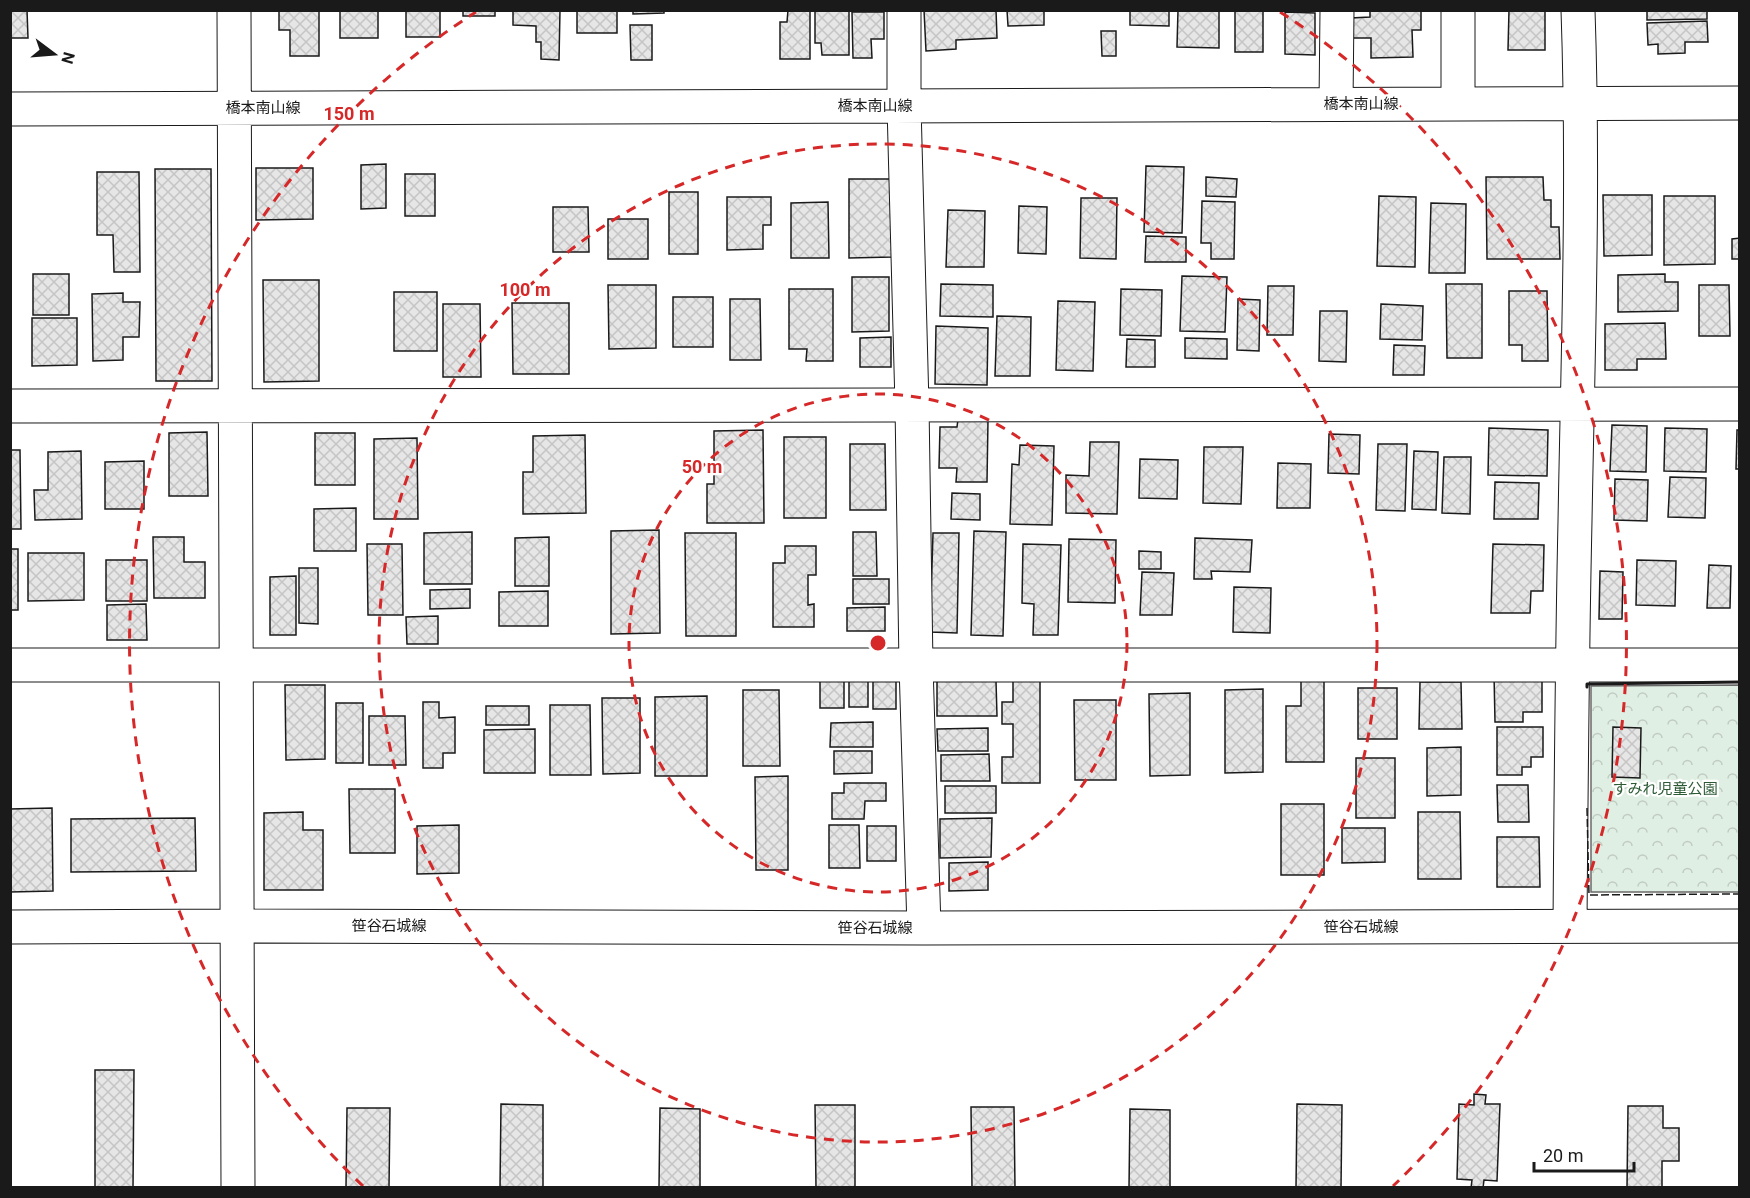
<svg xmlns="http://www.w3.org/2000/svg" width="1750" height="1198" font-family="Roboto,'Noto Sans JP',sans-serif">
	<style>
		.park { fill: url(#park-crowns); stroke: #6a6a6a; stroke-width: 1.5 }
		.building { fill: url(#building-cross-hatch); stroke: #1a1a1a; stroke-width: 1.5 }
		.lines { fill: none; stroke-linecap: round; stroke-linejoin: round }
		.minor-casing { stroke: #1a1a1a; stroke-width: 35 }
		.minor { stroke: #fff; stroke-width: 33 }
		.fence { stroke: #1a1a1a; stroke-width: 1.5; stroke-dasharray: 8 3; stroke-linecap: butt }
		.wall { stroke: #1a1a1a; stroke-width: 3 }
		.ring { fill: none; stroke: #d62828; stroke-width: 3; stroke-dasharray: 10 8 }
		.labels { text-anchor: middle; stroke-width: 4.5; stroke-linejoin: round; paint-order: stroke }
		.street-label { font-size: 15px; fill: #1a1a1a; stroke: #fff }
		.park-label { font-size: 15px; fill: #2b5a34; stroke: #fff }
		.centre { fill: #d62828; stroke: #fff; stroke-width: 3 }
		.ring-label { font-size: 18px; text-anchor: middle; font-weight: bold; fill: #d62828; stroke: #fff; stroke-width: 4.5; stroke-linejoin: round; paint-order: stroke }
	</style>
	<defs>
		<pattern id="park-crowns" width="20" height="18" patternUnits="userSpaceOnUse" patternTransform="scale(1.5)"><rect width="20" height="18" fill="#e0efe3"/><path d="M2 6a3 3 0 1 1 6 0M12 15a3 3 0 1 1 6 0" fill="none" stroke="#c0ccc2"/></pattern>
		<pattern id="building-cross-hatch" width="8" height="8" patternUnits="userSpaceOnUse" patternTransform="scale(1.5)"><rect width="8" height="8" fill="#e6e6e6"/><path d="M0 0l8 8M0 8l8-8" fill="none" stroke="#c5c5c5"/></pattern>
	</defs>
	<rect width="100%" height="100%" fill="#fff"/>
	<!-- park -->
	<path class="park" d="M1739 685V892H1591V686Z"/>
	<!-- building -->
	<path class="building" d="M10 10H27L28 38H10Z
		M279 10H319V56H290V30H279Z
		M340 10H378V38H340Z
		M406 10H440V37H406Z
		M463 10H495V16H463Z
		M513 10H560L559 60 541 59V42H536V26L513 25Z
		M577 10H617V33H577Z
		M633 10H664V13L633 14Z
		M788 10H810V59H780V22H787Z
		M815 10H849V55H822L821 43H815Z
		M924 10H996L997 38 956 40V49L926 51Z
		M1007 10H1044V25L1008 26Z
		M1130 10H1169V26L1130 25Z
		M1178 10H1219V48L1177 47Z
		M1235 10H1263V52H1235Z
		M1370 10H1421V30H1412L1413 57 1371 58V38H1352L1351 18 1370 17Z
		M1509 10H1545V50H1508Z
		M1647 10H1707V19L1647 20Z
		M852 12H884V39H871L872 58H853Z
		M1285 12 1315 13V55L1285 54Z
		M1707 21 1708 42H1685V53L1658 54V44L1648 45 1647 23Z
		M630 25H652V60H631Z
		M1101 31H1116V56H1102Z
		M386 164V208L361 209V165Z
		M1146 166 1184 167 1182 233 1144 232Z
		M256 168H313V219L256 220Z
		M155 169H211L212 381H156Z
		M97 172H139L140 272H114L113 235H97Z
		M405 174H435V216H405Z
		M1206 177 1237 179 1236 197 1206 196Z
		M1486 177H1543L1544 200H1551V227H1559L1560 259H1487Z
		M849 179H891L892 257 849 258Z
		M669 192H698V254H669Z
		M1603 195H1652V255L1604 256Z
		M1379 196 1416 197 1415 267 1377 266Z
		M1664 196H1715V264L1664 265Z
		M727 197H771V225H763V249L727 250Z
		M1081 198H1117L1116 259 1080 258Z
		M1202 201 1235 202 1234 259H1211V243H1201Z
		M828 202 829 258H791V203Z
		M1431 203 1466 204 1465 273H1429Z
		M1019 206 1047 207 1046 254 1018 253Z
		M553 207H588L589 252H553Z
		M948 210 985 211 984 267H946Z
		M608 219H648V259H608Z
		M1146 236 1186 237V262H1145Z
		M1740 238V259H1732V239Z
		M33 274H69V315H33Z
		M1665 274V282H1678V311L1618 312V275Z
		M1182 276 1227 277 1225 332 1180 331Z
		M852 277H889V331L852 332Z
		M263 280H319V381L264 382Z
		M941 284 993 285V317L940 316Z
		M1446 284H1482V358H1447Z
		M608 285H656V348L609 349Z
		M1699 285H1729L1730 336H1699Z
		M1268 286H1294L1293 335H1267Z
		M789 289H833V361H806L807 349H789Z
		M1121 289 1162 290 1161 336 1120 335Z
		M1509 291H1547L1548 361H1522V345H1509Z
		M394 292H437V351H394Z
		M123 293V302H140L139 337H123V360L93 361 92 294Z
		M673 297H713V347H673Z
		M730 299H760L761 360H730Z
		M1238 299 1260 300 1259 351 1237 350Z
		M1058 301 1095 302 1093 371 1056 370Z
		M512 303H569V374H513Z
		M443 304H480L481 377H443Z
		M1381 304 1423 306 1422 340 1380 339Z
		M1320 311H1347L1346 362 1319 361Z
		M997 316 1031 317 1030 376H995Z
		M32 318H77V365L32 366Z
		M1665 323 1666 359H1637V370H1605V324Z
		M936 326 988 328 987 385 935 384Z
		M891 337V367H860V338Z
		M1185 338 1227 339V359L1185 358Z
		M1127 339 1155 340V367H1126Z
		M1394 345 1425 346 1424 375H1393Z
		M958 419 988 420 987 482H956L957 468H939L940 427H957Z
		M1612 425 1647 426 1646 472 1610 471Z
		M1489 428 1548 430 1547 476 1488 475Z
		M1665 428 1707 429 1706 472 1664 471Z
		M763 430 764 523H707V484H714V431Z
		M1737 430H1740V469H1736Z
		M207 432 208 496H169V433Z
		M315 433H355V485H315Z
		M1329 434 1360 435 1359 474 1328 473Z
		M585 435 586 513 523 514V472H533V436Z
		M784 437H826V518H784Z
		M417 438 418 519H374V439Z
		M1090 442H1119L1117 514 1066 513V475L1089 476Z
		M850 444H885L886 510H850Z
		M1378 444H1407L1405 511 1376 510Z
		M1020 445 1054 446 1052 525 1010 524 1012 464 1019 465Z
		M1204 447H1243L1241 504 1203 503Z
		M10 450H20L21 529H10Z
		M81 451 82 519 35 520 34 490H48V452Z
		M1414 451 1438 452 1436 510 1412 509Z
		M1444 457H1471L1470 514 1442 513Z
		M1140 459 1178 460 1177 499 1139 498Z
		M144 461V509H105V462Z
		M1278 463 1311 464 1310 508H1277Z
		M1670 477 1706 478 1705 518 1668 517Z
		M1615 479 1648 480 1647 521 1614 520Z
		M1495 482 1539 483 1538 519H1494Z
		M952 493 980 494V520L951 519Z
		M356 508V551H314V509Z
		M659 530 660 633 611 634V531Z
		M974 531 1006 532 1003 636 971 635Z
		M472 532V584H424V533Z
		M853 532H876L877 576H853Z
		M685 533H736V636H686Z
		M933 533H959L957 633 930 632Z
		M153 537H184V562H205V598H154Z
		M549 537V586H515V538Z
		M1195 538 1252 540 1250 572 1211 571 1212 579H1194Z
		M1069 539 1116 540 1115 603 1068 602Z
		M367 544H402L403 615H368Z
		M1023 544 1061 545 1058 635H1033L1034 604 1022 603Z
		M1493 544 1544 545 1543 591H1531L1530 613H1491Z
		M785 546H816V575H808V605L814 604V627H773V563H785Z
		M10 549H18V610H10Z
		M1139 551 1161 552V569H1139Z
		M28 553H84V600L28 601Z
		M106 560H147V601H106Z
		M1637 560 1676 561 1675 606 1636 605Z
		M1709 565 1731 566 1730 608H1707Z
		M299 568H318V624L299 623Z
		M1600 571 1623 572 1622 619H1599Z
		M1142 572 1174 573 1172 615H1140Z
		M296 576V635H270V577Z
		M853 579H889V604H853Z
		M1234 587 1271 588 1270 633 1233 632Z
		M470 589V608L430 609V590Z
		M548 591V626H499V592Z
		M146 604 147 640H107V605Z
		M885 607V631H847V608Z
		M438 616V644H407L406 617Z
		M849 673 868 674V707H849Z
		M1040 674V783H1002V757H1013V724H1002V702H1013V675Z
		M1494 674H1542V712H1523V722H1495Z
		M873 675H896V709H873Z
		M820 677H844V708H820Z
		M1324 680V762H1286V706H1301V681Z
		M937 681H996L997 716H937Z
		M1420 682H1461L1462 729H1419Z
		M285 685H325V759L286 760Z
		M1358 688H1397V739H1358Z
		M1263 689V772L1225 773V690Z
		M743 690H779L780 766H743Z
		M1190 693V775L1150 776 1149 694Z
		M707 696V776H655V697Z
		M602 698H640V773L603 774Z
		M1074 700H1116V780H1075Z
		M423 702H439V718L455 717V753H443V768H423Z
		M336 703H363V763H336Z
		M550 705H590L591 775H550Z
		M486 706H529V725H486Z
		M369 716H405L406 765H369Z
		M873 722V747H830L831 723Z
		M1497 727H1543V757H1531V767H1522V775H1497Z
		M1613 727 1641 728 1640 778 1612 777Z
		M988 728V751H938L937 729Z
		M535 729V773H484V730Z
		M1461 747V795L1427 796V748Z
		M834 751H872V773L834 774Z
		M989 754 990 781H941V755Z
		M1356 758H1395V818H1356Z
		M788 776V870H756L755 777Z
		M844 783H886V801H865L864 819H832V793H844Z
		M1497 785H1528L1529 822H1498Z
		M945 786H996V813H945Z
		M349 789H395V853H350Z
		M1281 804H1324V875H1281Z
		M52 808 53 891 10 892V809Z
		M303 812V830H323V890H264V813Z
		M1418 812H1460L1461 879H1418Z
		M195 818 196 871 71 872V819Z
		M992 818 991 857 940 858V819Z
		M459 825V873L417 874V826Z
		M829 825H859L860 868H829Z
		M867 826H896V861H867Z
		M1342 828H1385V862L1342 863Z
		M1497 837H1539L1540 887H1497Z
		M988 862V890L949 891V863Z
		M95 1070H134L133 1188H95Z
		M1474 1094 1486 1095 1485 1104H1500L1497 1181 1484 1180 1483 1188H1471L1472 1180 1457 1179 1459 1104 1474 1105Z
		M501 1104 543 1105V1188H500Z
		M1297 1104 1342 1105 1341 1188H1296Z
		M815 1105H855V1188H816Z
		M1628 1106H1663V1128H1679V1161H1662V1188H1627Z
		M971 1107H1014L1015 1188H972Z
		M347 1108H390L389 1188H346Z
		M660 1108 700 1109V1188H659Z
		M1130 1109 1170 1110V1188H1129Z"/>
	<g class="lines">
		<!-- minor casing -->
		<g class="minor-casing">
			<path id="minor" d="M234 10 238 1188
				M904 10V106L912 405 916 665 924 928
				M1458 10V104
				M1336 104 1337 10
				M10 109 1740 103
				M10 406 1740 404
				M10 665H1740
				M1570 926C1571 791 1572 656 1575 521 1578 351 1584 181 1578 10
				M10 927 237 926 924 928 1740 926"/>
		</g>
		<!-- minor -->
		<use href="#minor" class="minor"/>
		<!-- fence -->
		<path class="fence" d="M1587 808 1589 895 1740 894"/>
		<!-- wall -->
		<path class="wall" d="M1587 687V684L1740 682"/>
	</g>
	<!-- distance rings -->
	<g class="ring">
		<circle cx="878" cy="643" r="249"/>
		<circle cx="878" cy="643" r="499"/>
		<path d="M363 1186A748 748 0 0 1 476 12M1280 12A748 748 0 0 1 1393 1186"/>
	</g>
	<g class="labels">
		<!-- street labels -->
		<g class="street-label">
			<text x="1361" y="109">橋本南山線</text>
			<text x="875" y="111">橋本南山線</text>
			<text x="263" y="113">橋本南山線</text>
			<text x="389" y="931">笹谷石城線</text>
			<text x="1361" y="932">笹谷石城線</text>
			<text x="875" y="933">笹谷石城線</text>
		</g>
		<!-- park labels -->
		<g class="park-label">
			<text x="1665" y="794">すみれ児童公園</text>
		</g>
	</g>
	<circle cx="878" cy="643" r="9" class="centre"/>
	<g class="ring-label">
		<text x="349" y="120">150 m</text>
		<text x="525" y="296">100 m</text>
		<text x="702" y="473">50 m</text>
	</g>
	<!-- border -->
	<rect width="1750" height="1198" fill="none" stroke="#1a1a1a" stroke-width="24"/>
	<!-- north arrow -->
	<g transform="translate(54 54) rotate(106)" stroke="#ffffff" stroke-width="4.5" paint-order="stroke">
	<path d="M0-4.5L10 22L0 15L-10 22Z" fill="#1a1a1a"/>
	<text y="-9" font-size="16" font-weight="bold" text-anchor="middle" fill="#1a1a1a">N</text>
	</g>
	<!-- scale -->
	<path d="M1534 1162v9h100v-9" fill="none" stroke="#1a1a1a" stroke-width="3"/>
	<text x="1543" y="1162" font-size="18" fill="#1a1a1a" stroke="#ffffff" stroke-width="4.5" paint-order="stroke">20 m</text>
</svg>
